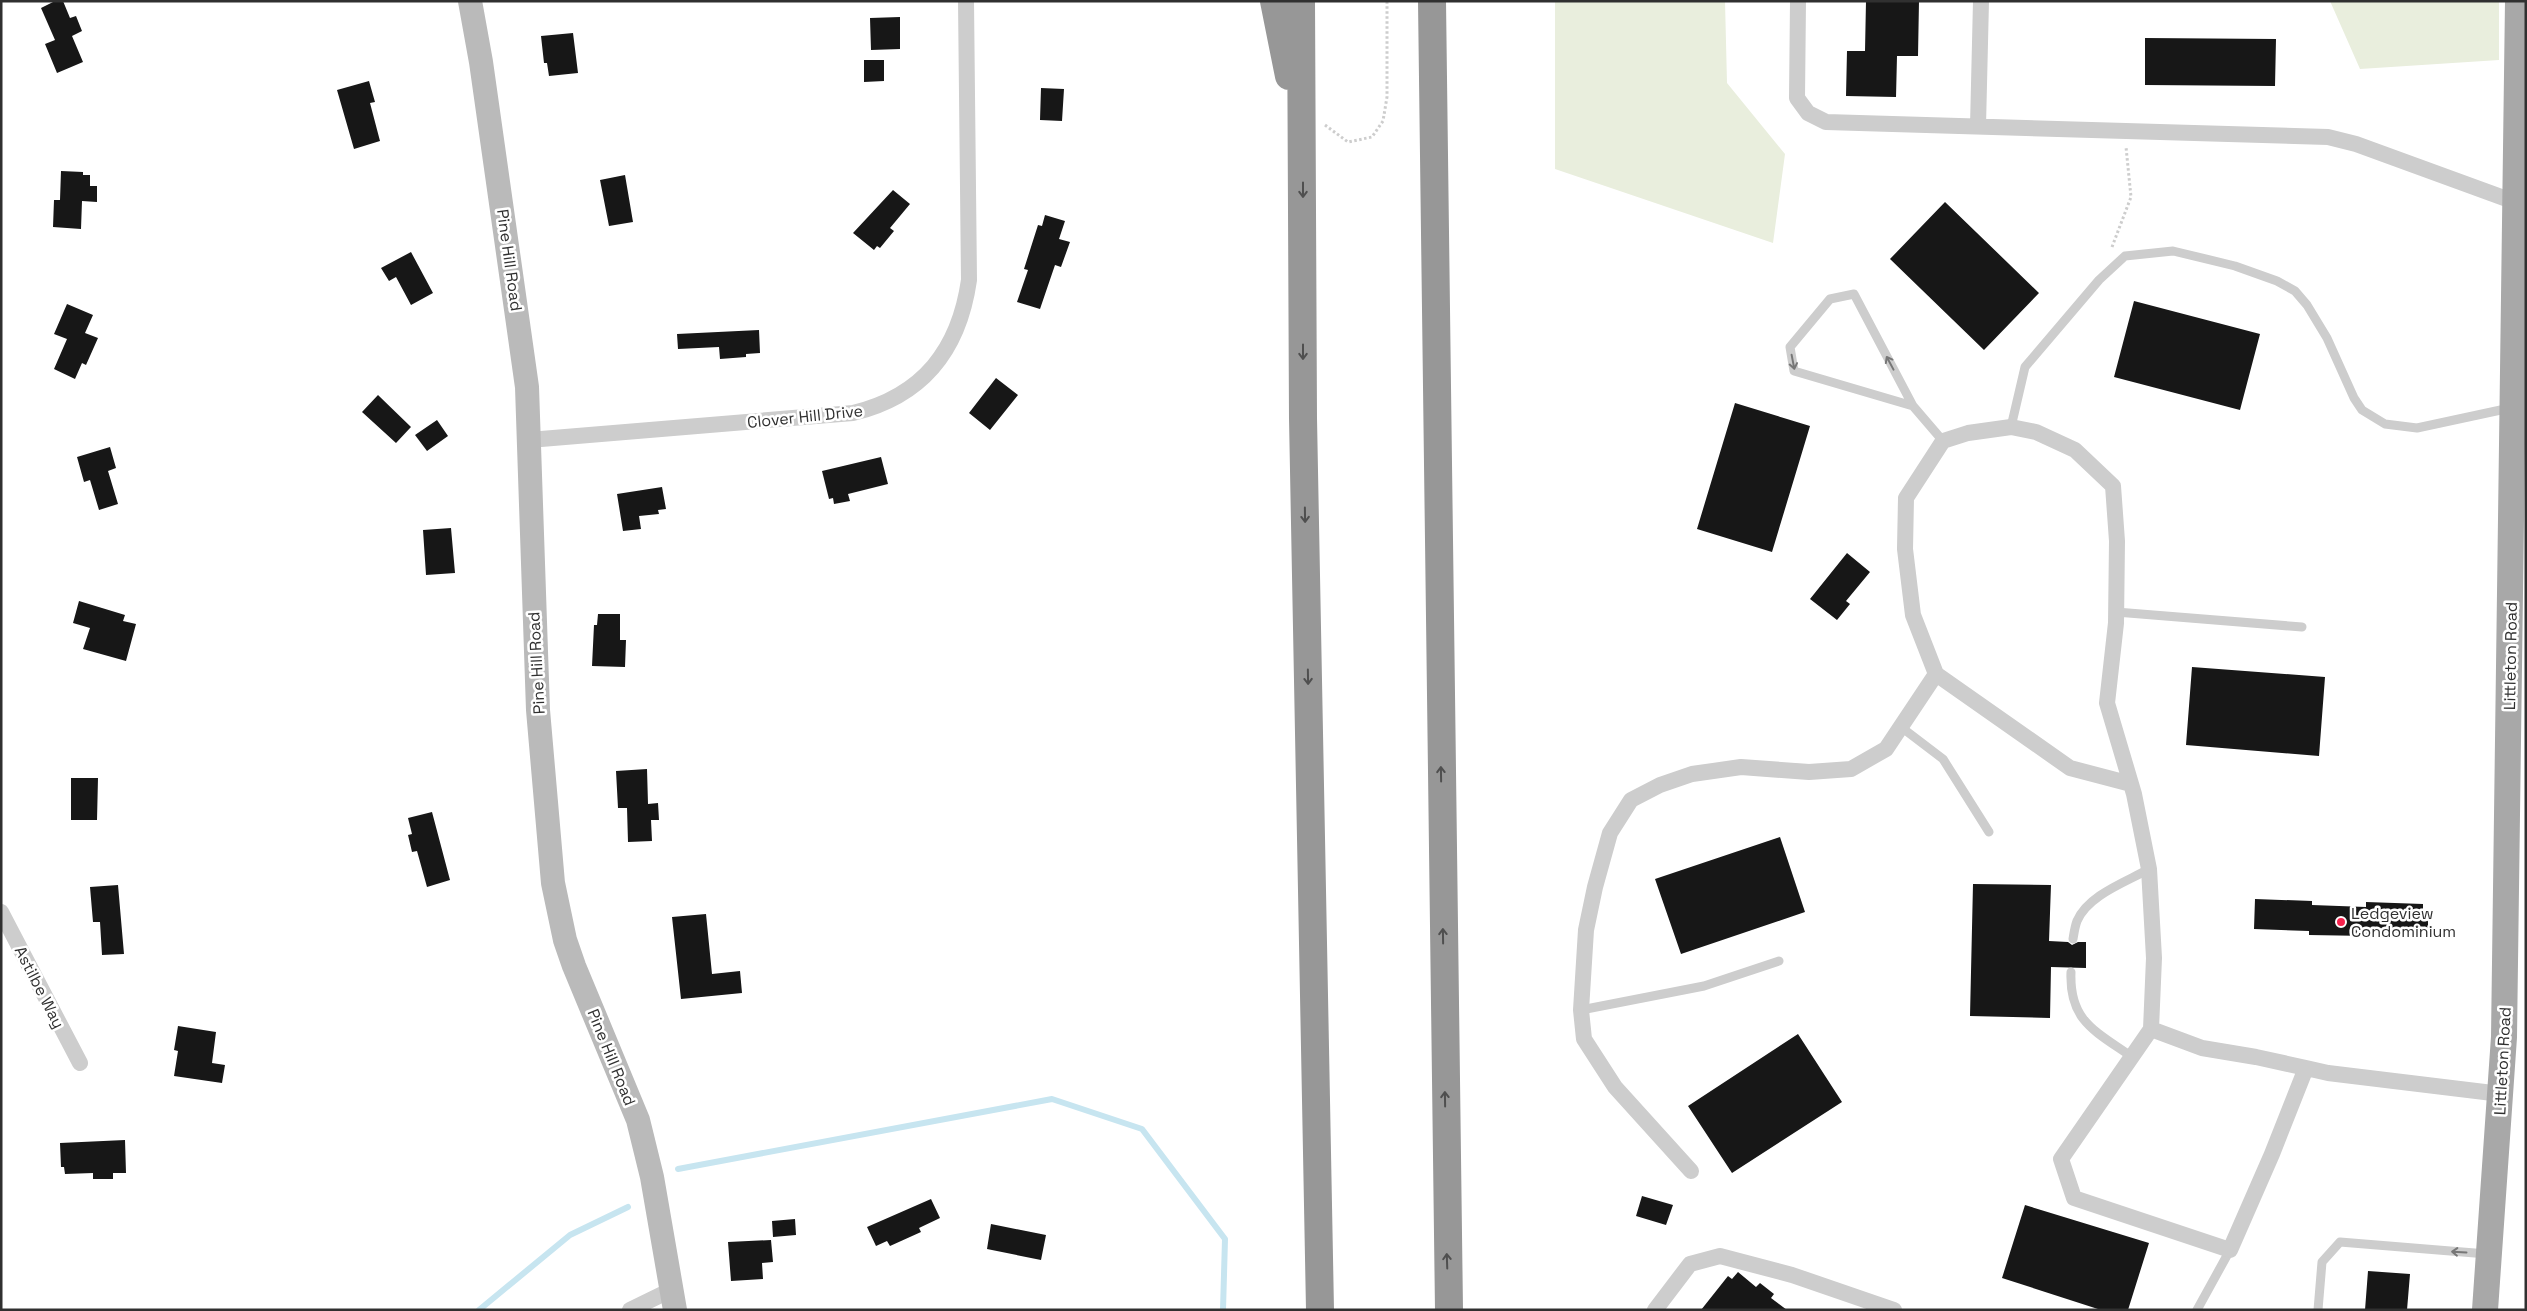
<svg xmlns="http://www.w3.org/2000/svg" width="2527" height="1311" font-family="'Space Grotesk',sans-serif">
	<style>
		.green { fill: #e9eedd }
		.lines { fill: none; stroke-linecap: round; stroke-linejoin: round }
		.stream { stroke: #c7e5f0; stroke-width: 6 }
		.building { fill: #171717 }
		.path { stroke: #cdcdcd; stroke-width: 3; stroke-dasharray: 2.5 2.5; stroke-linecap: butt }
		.lane { stroke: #cdcdcd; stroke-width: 9 }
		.street { stroke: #cdcdcd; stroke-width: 16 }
		.secondary { stroke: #bababa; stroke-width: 24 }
		.primary { stroke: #a8a8a8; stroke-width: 26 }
		.highway { stroke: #979797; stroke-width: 28 }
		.oneway { stroke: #4f4f4f }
		.oneway2 { stroke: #777 }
		.poi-dot { fill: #f7224d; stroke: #fff; stroke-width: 2 }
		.labels { text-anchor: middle; stroke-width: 5; stroke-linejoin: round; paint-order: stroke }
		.street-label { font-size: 16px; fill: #303030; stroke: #fff }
		.poi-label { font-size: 16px; fill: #303030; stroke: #fff; text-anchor: start }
	</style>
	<rect width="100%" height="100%" fill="#fff"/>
	<!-- green -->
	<path class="green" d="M1555 1H1725L1727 83 1785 154 1773 243 1555 169Z
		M2330 1H2499V60L2360 69Z"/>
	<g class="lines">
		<!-- stream -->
		<path class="stream" d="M678 1169 1052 1099 1142 1129 1225 1239 1223 1310
			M479 1310 570 1235 628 1207"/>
	</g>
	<!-- building -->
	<path class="building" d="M55 1H63L70 18 76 16 82 31 72 36 83 62 57 73 45 44 55 40 41 8Z
		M1866 1H1919L1918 56H1897L1896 97 1846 96 1847 51H1865Z
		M900 17V49L871 50 870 18Z
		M573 33 578 73 549 76 547 63H544L541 36Z
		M2145 38 2276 39 2275 86 2145 85Z
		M864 60H884V81L864 82Z
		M369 81 375 102 370 103 380 141 354 149 337 90Z
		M1041 88 1064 89 1062 121 1040 120Z
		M61 171 83 172V175H90V186H97V202L82 201 81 229 53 227 54 200H60Z
		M625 175 633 222 609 226 600 180Z
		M893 190 910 204 890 228 894 231 880 248 877 246 874 250 853 233Z
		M1945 202 2039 293 1984 350 1890 259Z
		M1045 215 1065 221 1059 239 1070 242 1061 267 1055 265 1040 309 1017 302 1028 270 1024 269 1038 225 1042 226Z
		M411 252 433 293 411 305 396 277 389 281 381 268Z
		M2134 301 2260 334 2240 410 2114 377Z
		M67 304 93 315 85 333 98 338 86 365 82 363 75 379 54 369 67 339 54 334Z
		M759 330 760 353 746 354V357L720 359 719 347 678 349 677 334Z
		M996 378 1018 395 990 430 969 413Z
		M378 395 411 427 396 443 362 412Z
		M1735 403 1810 426 1772 552 1697 529Z
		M437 420 448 436 427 451 415 435Z
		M110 447 116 468 108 471 118 504 99 510 90 480 84 482 77 457Z
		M881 457 888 484 848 494 850 501 834 504 833 498 829 499 822 471Z
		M662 487 666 509 658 510 659 514 639 516 641 529 623 531 617 494Z
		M451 528 455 573 426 575 423 530Z
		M1847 553 1870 572 1846 601 1850 604 1837 620 1810 599Z
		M79 601 125 615 123 621 136 624 126 661 83 649 90 628 73 623Z
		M598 614H620V640H626L625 667 592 666 594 625H597Z
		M2192 667 2325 677 2319 756 2186 745Z
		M647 769 648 804 658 803 659 820H651L652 841 628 842 627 808H618L616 771Z
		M71 778H98L97 820H71Z
		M432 812 450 880 427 887 417 851 412 852 408 835 412 834 408 818Z
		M1780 837 1805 912 1681 954 1655 879Z
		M1973 884 2051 885 2049 941 2068 942 2072 945 2078 942H2086V968L2051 967 2050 1018 1970 1016Z
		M118 885 124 954 102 955 100 922H93L90 887Z
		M2255 899 2312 901V905L2366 907V902L2423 904V914L2428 915V934L2368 932V936L2309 935V931L2254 929Z
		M706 914 712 974 740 971 742 993 681 999 672 917Z
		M178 1026 216 1032 212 1063 225 1065 222 1083 174 1076 178 1051 174 1050Z
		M1798 1034 1842 1102 1732 1173 1688 1106Z
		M125 1140 126 1173H113V1179H93V1173L65 1174 64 1167H61L60 1143Z
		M1642 1196 1673 1205 1666 1225 1636 1216Z
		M931 1199 940 1218 919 1228 921 1232 890 1246 887 1241 876 1246 867 1227Z
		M2025 1205 2149 1243 2128 1310H2101L2002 1278Z
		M795 1219 796 1235 773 1237 772 1221Z
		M991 1224 1046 1235 1041 1260 987 1249Z
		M771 1240 773 1262 762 1263 763 1279 731 1281 728 1242Z
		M2368 1271 2410 1274 2407 1310H2365Z
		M1738 1272 1756 1287 1760 1283 1774 1294 1771 1298 1787 1310H1701L1728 1276 1732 1279Z"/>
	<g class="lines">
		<!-- path -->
		<path class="path" d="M1325 125 1348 142 1372 137 1383 121 1387 97V1
			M2112 247 2131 197 2126 147"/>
		<!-- lane -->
		<path class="lane" d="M1913 406 1794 371 1790 347 1830 299 1854 294 1913 406 1943 441
			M2011 427 2025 367 2099 280 2125 256 2173 251 2235 266 2277 281 2295 291 2307 305 2327 338 2354 398 2362 410 2385 424 2417 428 2510 408
			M2116 612 2302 627
			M1901 727 1943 759 1989 832
			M2073 939C2074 933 2075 926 2077 921 2088 895 2126 882 2149 869
			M2071 972C2069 1021 2095 1031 2132 1057
			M1581 1010 1704 986 1779 961
			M2197 1310 2230 1250
			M2318 1310 2322 1262 2340 1242 2487 1254"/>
		<!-- street -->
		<path class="street" d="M1798 1 1797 98 1808 113 1826 122 2328 137 2356 144 2515 202
			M1978 126 1981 1
			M529 440 853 413C923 396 959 350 969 280L966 1
			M1936 674 2070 768 2131 784
			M1 912 80 1063
			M2306 1068 2256 1057 2202 1048 2151 1029 2061 1159 2074 1198 2230 1250 2272 1154 2306 1068 2328 1073 2501 1094
			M1691 1171 1615 1087 1584 1039 1581 1010 1586 930 1595 887 1610 833 1631 800 1660 785 1692 774 1741 767 1809 772 1851 769 1886 749 1936 674 1913 615 1905 549 1906 498 1943 441 1968 433 2011 427 2036 432 2075 450 2113 486 2117 541 2116 623 2107 703 2134 794 2149 869 2154 958 2151 1029
			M630 1310 671 1290
			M1655 1310 1690 1264 1720 1256 1792 1275 1894 1310"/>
		<!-- secondary -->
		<path class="secondary" d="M470 1 481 62 527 387 538 710 553 883 565 940 574 966 638 1120 652 1177 675 1310"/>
		<!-- primary -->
		<path class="primary" d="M2485 1310 2504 1037 2518 1"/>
		<!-- highway -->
		<path class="highway" d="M1274 1 1289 76
			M1301 1 1303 418 1320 1310
			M1432 1 1449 1310"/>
	</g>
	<!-- one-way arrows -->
	<defs><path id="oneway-shaft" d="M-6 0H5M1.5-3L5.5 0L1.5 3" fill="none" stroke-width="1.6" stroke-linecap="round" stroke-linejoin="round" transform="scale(1.25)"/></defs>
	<g class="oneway">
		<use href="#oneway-shaft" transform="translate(1303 190) rotate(90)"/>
		<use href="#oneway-shaft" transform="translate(1303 352) rotate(90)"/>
		<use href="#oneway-shaft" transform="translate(1305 515) rotate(89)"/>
		<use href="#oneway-shaft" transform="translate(1308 677) rotate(89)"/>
		<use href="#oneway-shaft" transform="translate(1441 774) rotate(-91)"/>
		<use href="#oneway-shaft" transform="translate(1443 936) rotate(-91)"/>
		<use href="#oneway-shaft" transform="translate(1445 1099) rotate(-91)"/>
		<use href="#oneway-shaft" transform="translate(1447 1261) rotate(-92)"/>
	</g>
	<g class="oneway2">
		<use href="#oneway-shaft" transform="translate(1793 362) rotate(79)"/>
		<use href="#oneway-shaft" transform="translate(1890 363) rotate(-118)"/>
		<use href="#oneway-shaft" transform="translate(2459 1252) rotate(-177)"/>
	</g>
	<!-- markers -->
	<circle class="poi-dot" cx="2341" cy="922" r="5"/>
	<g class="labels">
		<!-- street labels -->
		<g class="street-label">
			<text transform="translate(510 260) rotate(82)" y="6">Pine Hill Road</text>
			<text transform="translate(805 416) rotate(-6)" y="6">Clover Hill Drive</text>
			<text transform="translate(2510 656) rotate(-89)" y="6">Littleton Road</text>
			<text transform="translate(536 663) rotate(-93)" y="6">Pine Hill Road</text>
			<text transform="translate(40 987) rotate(63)" y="6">Astilbe Way</text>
			<text transform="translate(612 1057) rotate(68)" y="6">Pine Hill Road</text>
			<text transform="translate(2502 1061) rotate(-87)" y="6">Littleton Road</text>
		</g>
		<!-- poi labels -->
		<g class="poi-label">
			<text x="2351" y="919">Ledgeview<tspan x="2351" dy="18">Condominium</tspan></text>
		</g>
	</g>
	<!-- border -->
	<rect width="2527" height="1311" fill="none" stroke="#303030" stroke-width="5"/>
</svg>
